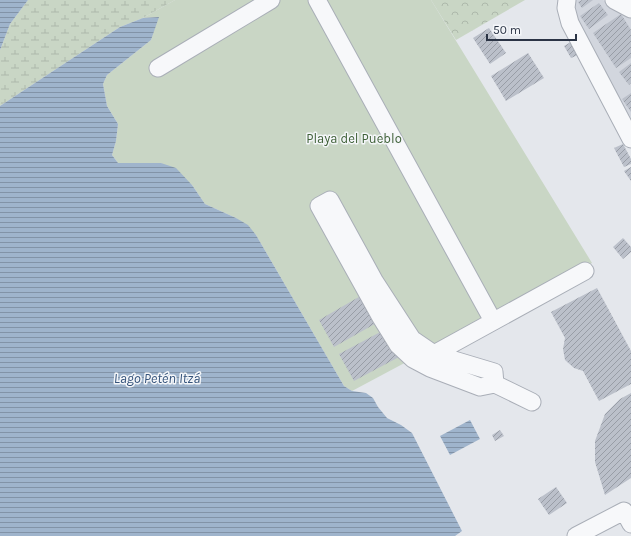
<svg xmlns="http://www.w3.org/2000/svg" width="631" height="536" font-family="Karla,sans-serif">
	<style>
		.built { fill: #d2d6de }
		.green { fill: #c9d6c5 }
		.forest { fill: url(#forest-crowns) }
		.wetland { fill: url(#wetland-marsh) }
		.water { fill: url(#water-rules) }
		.building { fill: url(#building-hatch) }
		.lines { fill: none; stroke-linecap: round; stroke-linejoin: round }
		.minor-casing { stroke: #a9aeb7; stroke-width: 19 }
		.minor { stroke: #f7f8fa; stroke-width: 17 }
		.labels { text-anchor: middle; stroke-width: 3; stroke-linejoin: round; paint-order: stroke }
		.park-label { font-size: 13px; fill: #3f6138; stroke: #f4f6f9 }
		.water-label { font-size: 14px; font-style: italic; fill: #34527a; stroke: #f4f6f9 }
	</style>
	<defs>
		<pattern id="forest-crowns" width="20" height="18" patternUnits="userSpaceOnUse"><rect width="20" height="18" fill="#c9d6c5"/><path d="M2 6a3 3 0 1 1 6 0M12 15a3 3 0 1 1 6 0" fill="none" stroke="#adb8ab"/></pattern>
		<pattern id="wetland-marsh" width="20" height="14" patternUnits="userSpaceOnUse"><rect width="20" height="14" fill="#c9d6c5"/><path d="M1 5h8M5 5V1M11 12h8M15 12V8" fill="none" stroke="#adb8ab"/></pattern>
		<pattern id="water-rules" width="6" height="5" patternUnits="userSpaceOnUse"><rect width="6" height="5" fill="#9fb4cc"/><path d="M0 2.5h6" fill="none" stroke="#8293a7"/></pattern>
		<pattern id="building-hatch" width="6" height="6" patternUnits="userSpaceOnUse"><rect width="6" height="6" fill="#bbc0ca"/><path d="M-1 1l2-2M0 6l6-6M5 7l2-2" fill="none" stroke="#989da6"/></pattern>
	</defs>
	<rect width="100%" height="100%" fill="#e4e7ec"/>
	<!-- built -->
	<path class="built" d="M573 0H603L631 16V118L579 27Z"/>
	<!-- green -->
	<path class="green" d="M175 0H431L592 263 352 391 344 386 256 235 236 218 205 204 192 185 161 163H118L112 155 116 141 118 124 107 106 103 84 107 75 151 40 158 17 143 18Z"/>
	<!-- forest -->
	<path class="forest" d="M431 0H525L456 40Z"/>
	<!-- wetland -->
	<path class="wetland" d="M28 0H175L143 18 120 27 0 106V50L10 24Z"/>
	<!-- water -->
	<path class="water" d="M0 0H28L10 24 0 50Z
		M159 17 151 40 107 75 103 84 107 106 118 124 116 141 112 155 118 163H161L176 168 192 185 205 204 236 218 248 225 256 235 344 386 352 391 366 393 373 398 378 407 387 418 401 425 412 433 462 531 455 536H0V106L120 27 143 18Z
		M470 420 480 439 450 455 440 436Z"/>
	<!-- building -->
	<path class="building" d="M582 0H593L582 8 578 2Z
		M599 3 608 15 589 29 580 16Z
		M621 14 631 30V58L616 68 593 33Z
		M489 28 506 53 490 64 473 38Z
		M571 42 578 55 571 58 564 46Z
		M528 53 544 78 506 101 491 76Z
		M631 63V83L629 85 619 72Z
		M631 93V112L622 99Z
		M623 144 631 159V164L624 167 614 148Z
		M631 167V181L624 171Z
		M623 238 631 247V252L623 259 613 247Z
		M597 288 631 351V384L599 401 583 371 574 368 565 360 563 349 565 338 551 312Z
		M364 294 380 321 334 347 319 320Z
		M384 330 399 357 354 381 339 354Z
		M631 393V478L605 495 595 462V441L605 414 620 399Z
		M500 430 504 436 495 441 492 435Z
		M556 487 567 503 549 515 538 499Z"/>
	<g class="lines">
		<!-- minor casing -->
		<g class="minor-casing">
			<path id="minor" d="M317 0 493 321
				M567 0 566 8 570 23 631 139
				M614 0 631 9
				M158 68 271 0
				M432 361 434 354 585 271
				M495 384 494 372 434 354 412 339 375 282 330 200 319 206 380 316 398 345 413 359 430 368 480 387 495 384 532 402
				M576 536 624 511 631 524"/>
		</g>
		<!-- minor -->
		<use href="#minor" class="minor"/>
	</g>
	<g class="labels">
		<!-- park labels -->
		<g class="park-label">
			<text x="354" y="143">Playa del Pueblo</text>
		</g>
		<!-- water labels -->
		<g class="water-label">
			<text x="157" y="383">Lago Petén Itzá</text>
		</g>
	</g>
	<!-- scale -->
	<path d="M487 34v6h89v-6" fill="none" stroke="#2b3445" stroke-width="2"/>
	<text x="493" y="34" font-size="12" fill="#2b3445" stroke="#f4f6f9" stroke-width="3" paint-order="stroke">50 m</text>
</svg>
